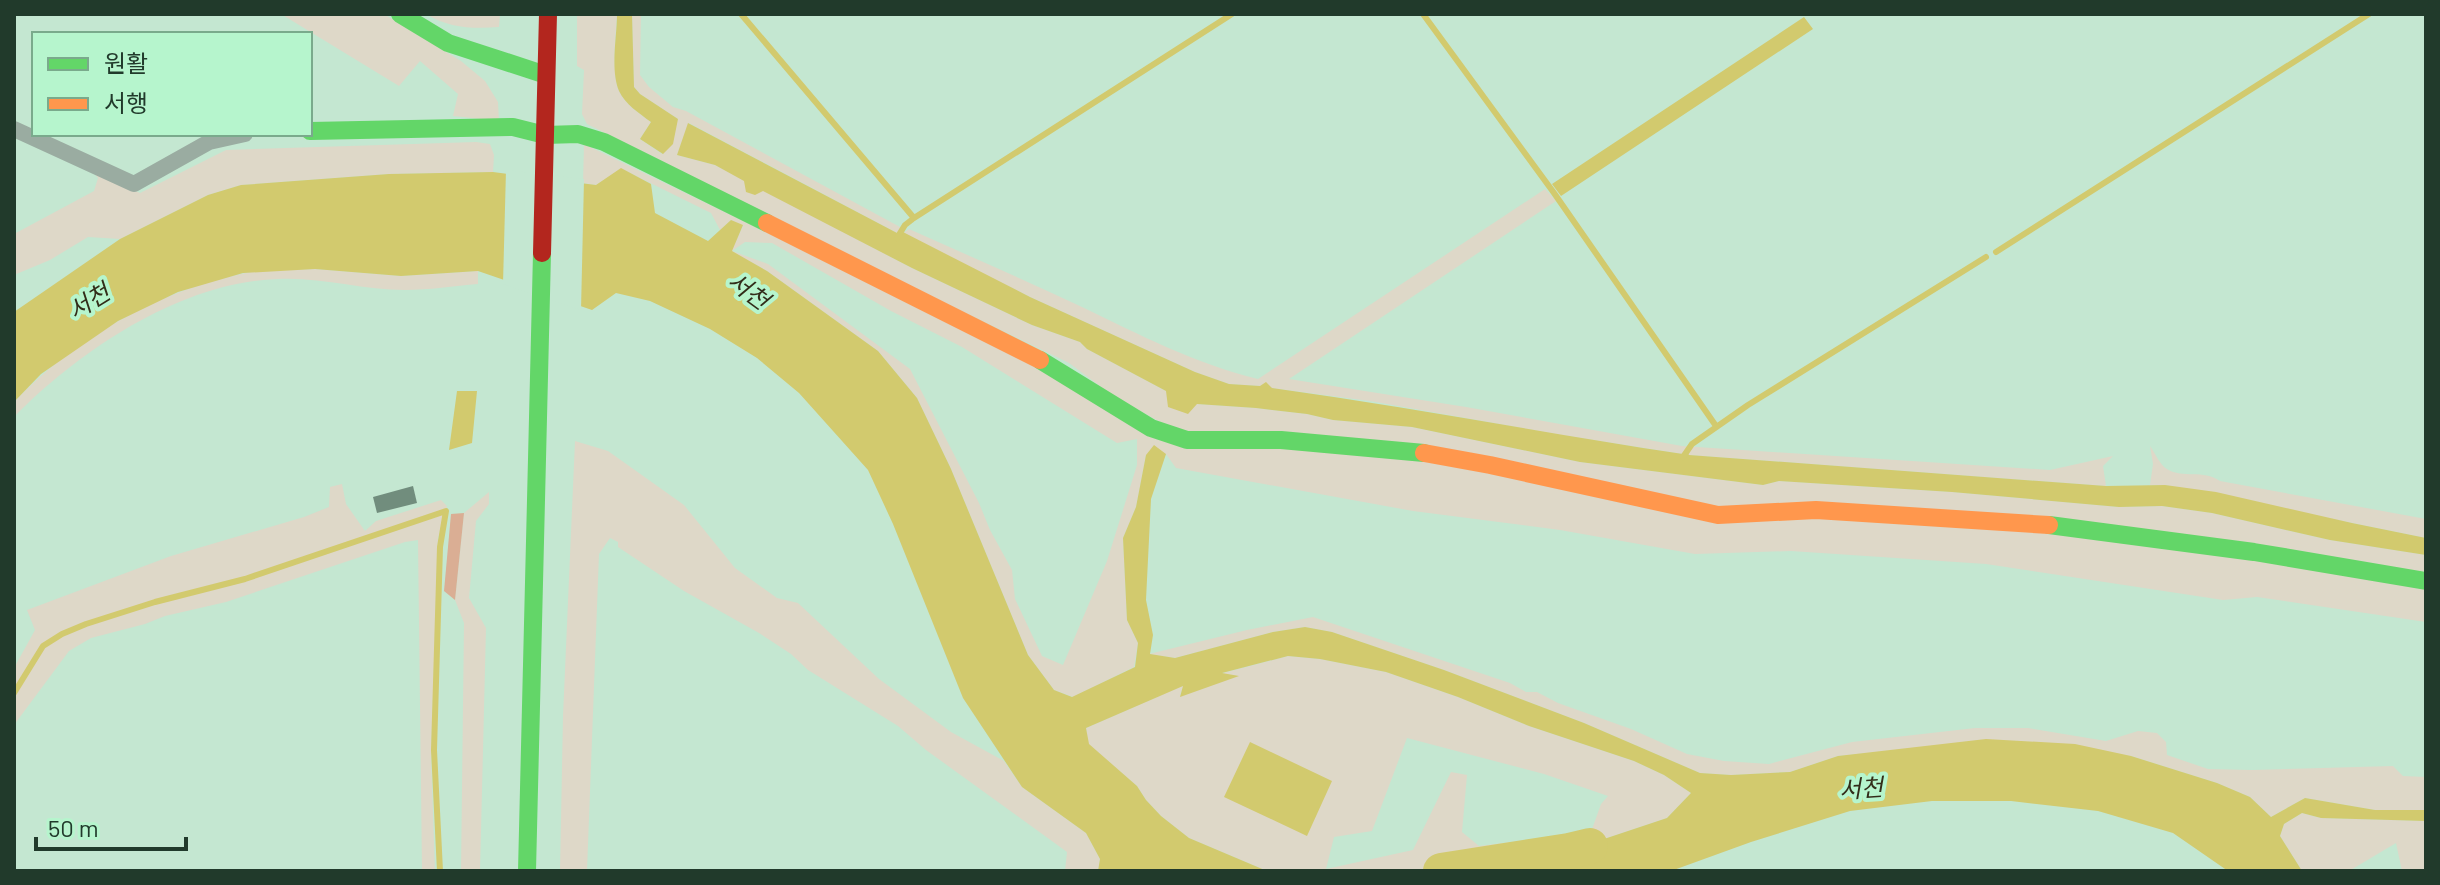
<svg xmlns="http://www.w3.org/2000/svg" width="2440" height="885" font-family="Barlow,'Noto Sans KR',sans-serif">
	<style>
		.green { fill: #ded8c8; fill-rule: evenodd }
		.forest { fill: #daae94 }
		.water { fill: #d2ca6e }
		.pier { fill: #c4e7d1 }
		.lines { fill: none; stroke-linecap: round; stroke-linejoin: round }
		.stream { stroke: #d2ca6e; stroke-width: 6 }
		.river { stroke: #d2ca6e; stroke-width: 36 }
		.building { fill: #718d7d }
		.street { stroke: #9aaca1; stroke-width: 16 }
		.fast { stroke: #63d668; stroke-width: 18 }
		.slow { stroke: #ff974d; stroke-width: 18 }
		.jam { stroke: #b3261e; stroke-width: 18 }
		.labels { text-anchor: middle; stroke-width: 8; stroke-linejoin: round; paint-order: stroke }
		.water-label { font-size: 24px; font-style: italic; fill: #322d19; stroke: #b6f5cd }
	</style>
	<rect width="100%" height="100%" fill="#c4e7d1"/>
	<!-- green -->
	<path class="green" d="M281 14H384L461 61 485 81 498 102 499 121 453 116 458 94 420 61 399 86Z
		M426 14H500L499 27C472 29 449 28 426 14Z
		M577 14H617C616 35 611 72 619 91 625 104 640 114 651 122L640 139 662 154 678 119 640 94 634 87 632 14H641L640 75 649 87 673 107 686 111 900 227 901 231 897 233 689 123 677 155 715 165 912 268 1032 325 1080 342 1087 349 1166 391 1197 404 1256 408 1307 414 1333 420 1412 427 1580 462 1763 485 1779 481 1952 492 2119 507 2162 506 2212 513 2330 540 2426 555V576L2254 546 1720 510 1492 459 1190 433 1160 422 1112 395 1069 363 916 289 587 124 582 114 584 70 577 66Z
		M476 142 490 144 494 155 493 172 389 174 241 185 208 195 120 239 88 237 50 260 14 275V234L94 191 98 178 93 172 140 193 226 150Z
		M584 144 1051 370 1151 432 1423 456 1721 519 1815 513 2041 528 2426 585V622L2257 597 2223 600 1986 564 1791 551 1695 554 1560 530 1413 511 1176 468 1166 454 1146 455 1136 507 1123 538 1127 620 1138 643 1134 667 1073 697 1054 690 1028 655 951 469 917 398 878 351 767 271 731 251 743 226 731 220 720 230 711 213 622 169 596 185 583 183ZM745 242 772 243 891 311 962 347 1117 443 1137 439V465L1107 561 1063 665 1042 656 1015 599 1012 570 990 530 979 503 910 369 768 264 732 251Z
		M1545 189 1556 201 1289 379 1466 407 1682 446 2050 470 2113 456 2103 466 2106 486 1689 455 1555 434 1370 401 1271 388 1266 383 1260 386 1229 384 1195 372 1030 297 902 234 909 229C967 255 1025 280 1082 307 1140 335 1196 364 1258 379Z
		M315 269 401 276 478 271V284C454 286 429 290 405 290 362 290 321 277 278 279 181 282 80 350 14 417V402C74 339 156 292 241 274 264 268 291 270 315 269Z
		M575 441 608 451 684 505 735 568 777 598 798 603 879 679 951 732 1004 761 1022 787 1086 833 1100 859 1098 871H1065L1067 852 926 750 898 726 808 670 791 654 759 633 684 591 618 547V542L610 538 599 554 587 871H560L563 716Z
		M2150 446C2155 453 2160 465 2167 469 2183 479 2203 469 2220 481L2426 519V538L2165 485H2150L2153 464Z
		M342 484 346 504 365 531 376 521 441 500 447 506 438 538 431 757 435 871H422L418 540 405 542 226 602 165 616 145 624 91 638 69 651 14 725V668L35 630 27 610 171 556 304 517 329 507 330 487Z
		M489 492V504L476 521 469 598 486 628 480 871H461L464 623 455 600 464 513Z
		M1313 617 1510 683 1526 692H1537L1558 703 1631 729 1687 754 1724 761 1769 764 1852 742 1975 728H2028L2106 741 2138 731 2157 733 2166 742 2167 755 2208 769 2252 770 2393 766 2403 776 2426 777V810H2375L2305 798 2271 817 2250 797 2217 783 2131 756 1888 751 1838 756 1790 772 1731 775 1700 773 1584 723 1444 670 1332 632 1305 627 1273 632 1175 658 1149 654 1247 630Z
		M1288 656 1320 659 1386 672 1458 697 1529 726 1634 761 1664 775 1691 793 1667 818 1586 845 1525 859 1419 871H1267L1189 838 1161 816 1146 800 1137 786 1088 744 1086 728 1184 685 1180 695 1219 674ZM1407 738 1544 774 1608 796 1601 804 1591 832 1479 846 1462 832 1467 775 1451 772 1413 850 1326 869 1334 837 1372 831Z
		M2302 813 2321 818 2426 821V870L2402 871 2396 843 2349 871H2302L2280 836 2284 824Z"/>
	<!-- forest -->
	<path class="forest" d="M464 513 455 600 444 591 451 514Z"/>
	<!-- water -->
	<path class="water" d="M617 14H632L634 87 640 94 678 119 673 144 663 154 640 139 651 122C640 114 625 104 619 91 610 69 617 37 617 14Z
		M1804 17 1813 29 1561 196 1552 184Z
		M688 123 897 233 901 231 1030 297 1195 372 1229 384 1260 386 1266 382 1272 388C1409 407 1545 433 1683 454L1686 451 1689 455 2106 486 2165 485 2216 492 2352 523 2426 538V555L2330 540 2212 513 2162 506 2119 507 1952 492 1779 481 1763 485 1580 462 1412 427 1333 420 1307 414 1256 408 1197 404 1188 414 1168 407 1166 391 1087 349 1080 342 1032 325 912 268 763 191 755 195 746 192 744 181 715 165 677 155Z
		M621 168 651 184 655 213 708 241 731 220 743 225 732 251 767 271 878 351 917 398 951 469 1028 655 1054 690 1072 697 1135 667 1138 643 1127 620 1123 538 1136 507 1146 455 1154 445 1166 454 1151 499 1146 600 1153 635 1150 654 1175 658 1273 632 1305 627 1332 632 1444 670 1584 723 1700 773 1731 775 1790 772 1838 756 1986 739 2075 744 2131 756 2217 783 2250 797 2271 817 2305 798 2375 810H2426V821L2321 818 2302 813 2284 824 2280 836 2302 871H2228L2173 833 2098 811 2011 801H1932L1850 811 1751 842 1671 871H1419L1525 859 1586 845 1667 818 1691 793 1664 775 1634 761 1529 726 1458 697 1386 672 1320 659 1288 656 1222 673 1239 676 1180 697 1183 686 1086 728 1089 744 1137 786 1146 800 1161 816 1189 838 1267 871H1098L1100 859 1086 833 1022 787 963 698 893 524 868 470 799 393 757 358 710 329 650 301 616 293 592 310 478 271 401 276 315 269 243 273 178 292 118 321 41 374 14 402V312L120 239 208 195 241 185 389 174 493 172 596 185Z
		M457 391H477L472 443 449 450Z
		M1250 742 1332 781 1307 836 1224 797Z"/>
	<!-- pier -->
	<path class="pier" d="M506 170 584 179 581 310 503 284Z"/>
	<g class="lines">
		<!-- stream -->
		<path class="stream" d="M741 14 914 218
			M1423 14 1554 193 1716 426
			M897 238 905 225 914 218 1232 14
			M1996 252 2369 14
			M1683 457 1692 444 1748 405 1986 257
			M14 693 43 646 62 634 86 624 155 602 245 579 446 511 440 547 434 750 440 871"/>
		<!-- river -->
		<path class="river" d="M1441 871 1569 851 1590 846"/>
	</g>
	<!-- building -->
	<path class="building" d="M413 486 417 503 377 513 373 497Z"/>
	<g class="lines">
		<!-- street -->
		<path class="street" d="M14 129 134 184 209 142 245 134"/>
		<!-- fast -->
		<path class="fast" d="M400 14 448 43 546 75
			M310 131 513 127 545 135 578 134 604 142 767 223
			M1040 360 1151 428 1187 440H1281L1424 453
			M2049 525 2254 552 2426 581
			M527 871 542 253"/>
		<!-- slow -->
		<path class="slow" d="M767 223 1040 360
			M1424 453 1490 465 1718 515 1816 510 2049 525"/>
		<!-- jam -->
		<path class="jam" d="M542 253 548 14"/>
	</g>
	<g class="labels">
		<!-- water labels -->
		<g class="water-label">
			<text transform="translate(748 291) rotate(36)" y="8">서천</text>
			<text transform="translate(89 302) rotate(-32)" y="8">서천</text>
			<text transform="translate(1861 789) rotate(-4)" y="8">서천</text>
		</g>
	</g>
	<!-- border -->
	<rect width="2440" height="885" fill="none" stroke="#213a2b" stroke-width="32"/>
	<!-- legend -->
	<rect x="32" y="32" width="280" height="104" fill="#b6f5cd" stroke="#7aaa8c" stroke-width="2"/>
	<rect x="48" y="58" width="40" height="12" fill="#63d668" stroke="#7aaa8c" stroke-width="2"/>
	<text x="104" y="72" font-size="24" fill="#213a2b">원활</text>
	<rect x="48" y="98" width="40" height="12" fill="#ff974d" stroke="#7aaa8c" stroke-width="2"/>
	<text x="104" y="112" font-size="24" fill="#213a2b">서행</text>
	<!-- scale -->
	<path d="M36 837v12h150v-12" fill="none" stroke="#213a2b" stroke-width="4"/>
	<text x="48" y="837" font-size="24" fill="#213a2b" stroke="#b6f5cd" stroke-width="6" paint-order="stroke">50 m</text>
</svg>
